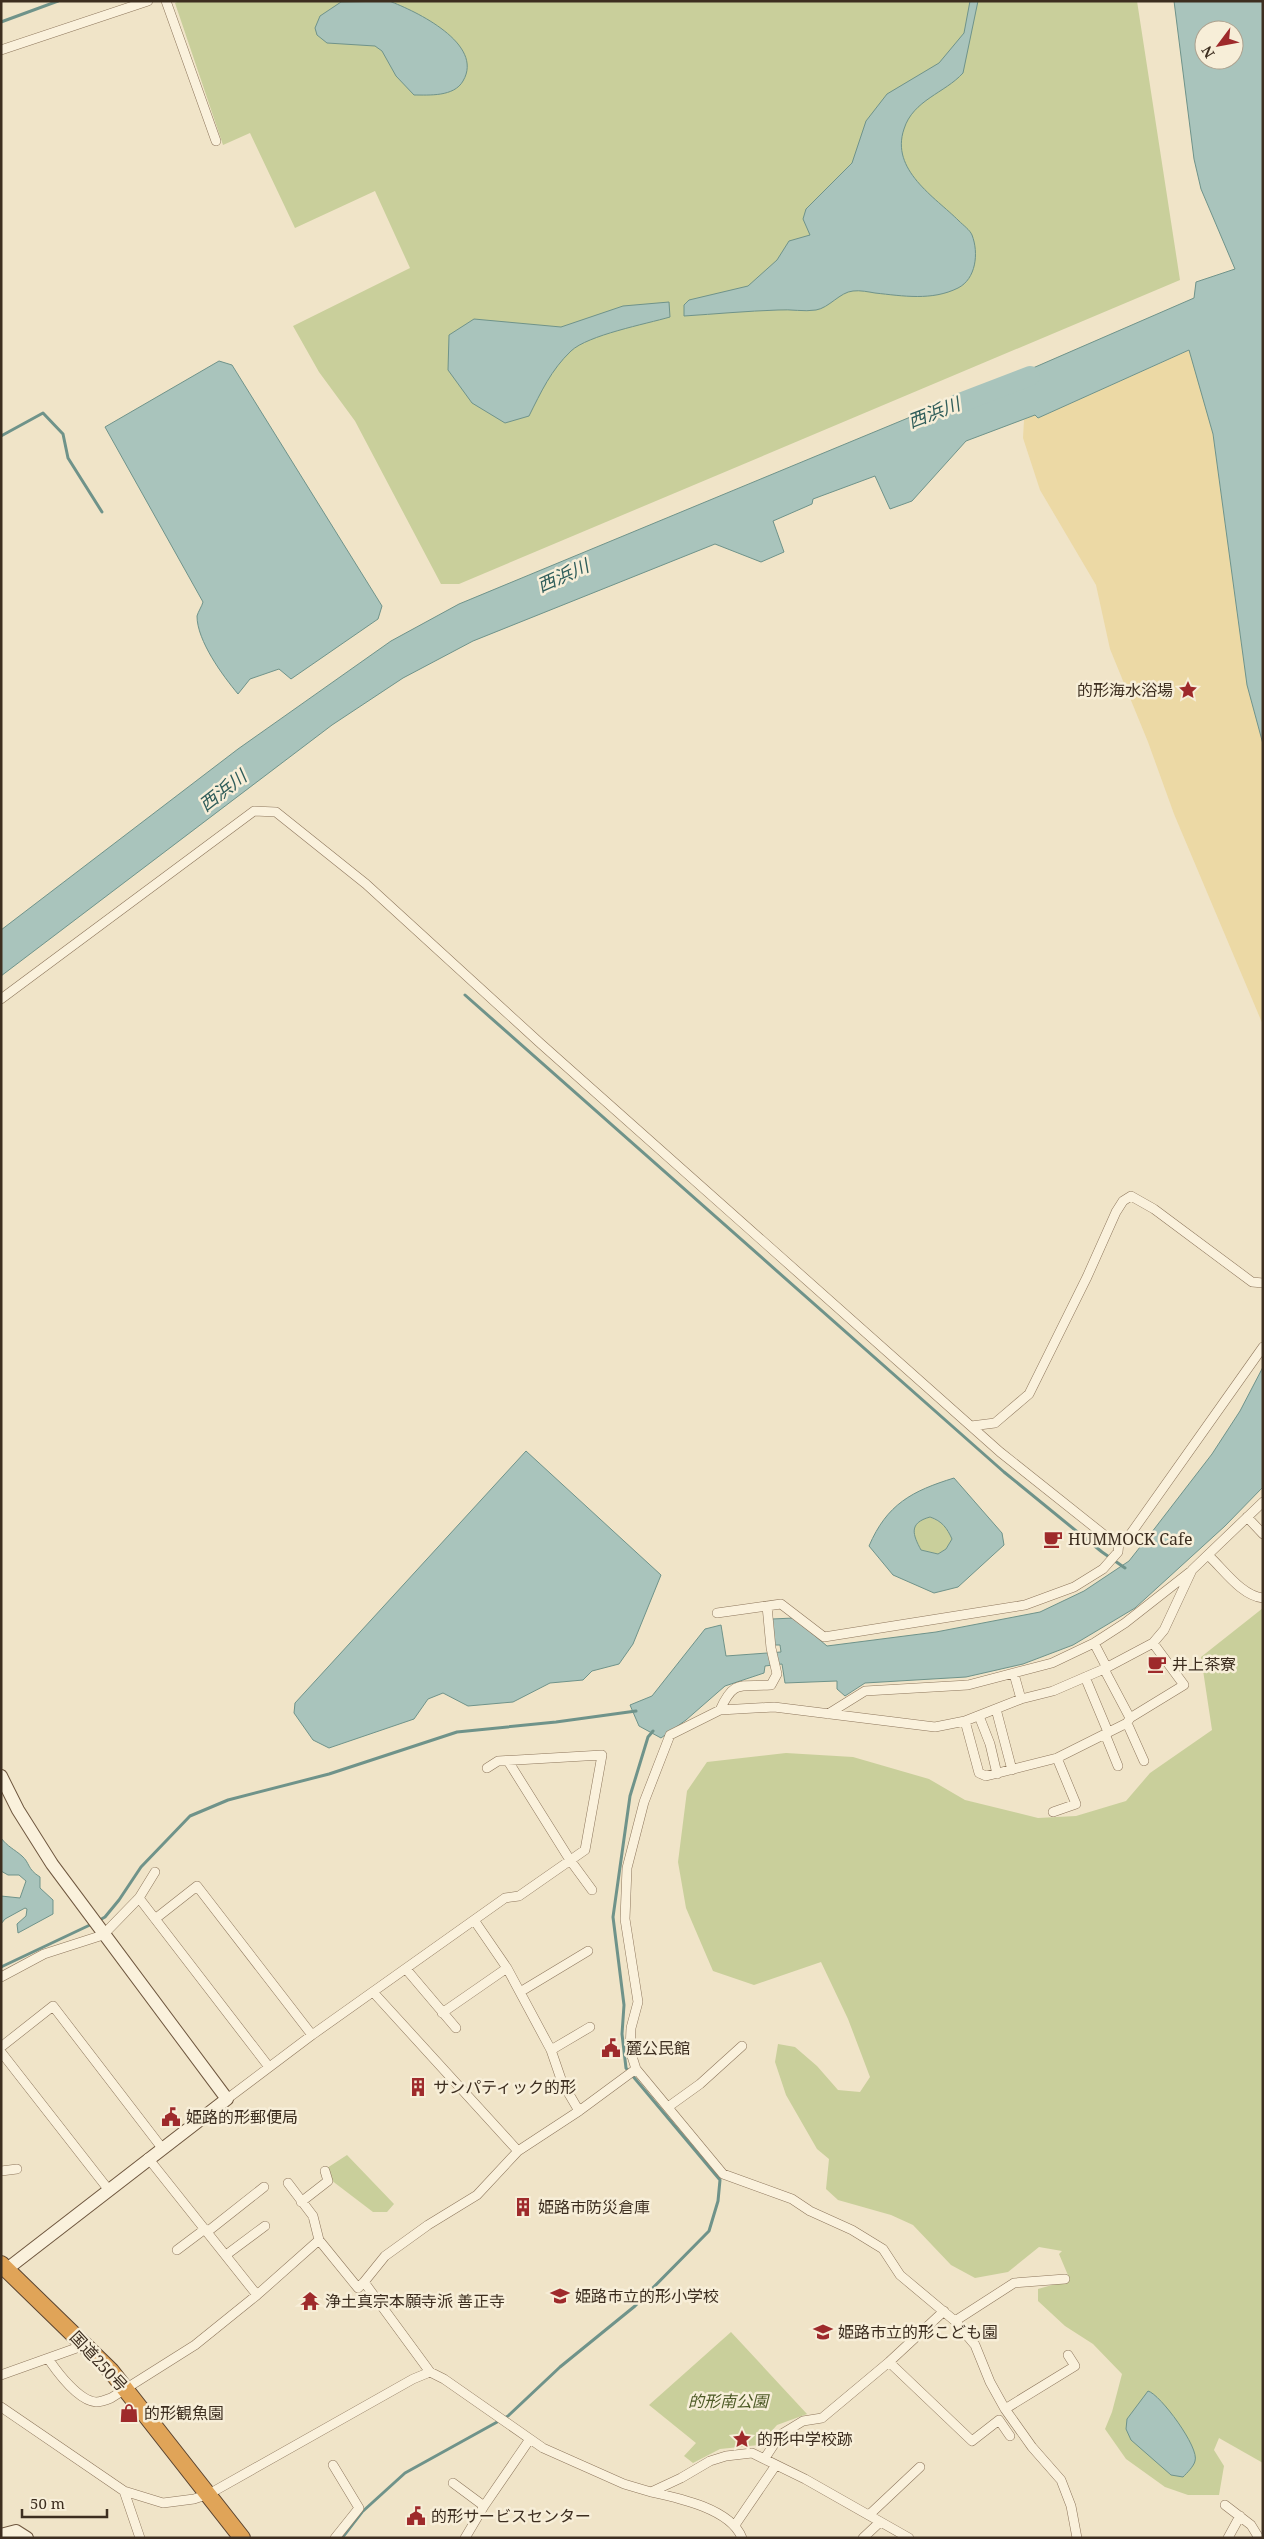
<svg xmlns="http://www.w3.org/2000/svg" width="1264" height="2539" font-family="'Noto Serif','Noto Sans JP',serif">
	<style>
		.green { fill: #c9cf9b }
		.sand { fill: #ecd9a5 }
		.water { fill: #a9c4bc; stroke: #6f938a; fill-rule: evenodd }
		.lines { fill: none; stroke-linecap: round; stroke-linejoin: round }
		.stream { stroke: #6f938a; stroke-width: 3 }
		.river { stroke: #a9c4bc; stroke-width: 20 }
		.street-casing { stroke: #8d765c; stroke-width: 10 }
		.secondary-casing { stroke: #6f573f; stroke-width: 14 }
		.highway-casing { stroke: #5b4430; stroke-width: 18 }
		.street { stroke: #faf1dc; stroke-width: 9 }
		.secondary { stroke: #faf1dc; stroke-width: 12 }
		.highway { stroke: #e0a458; stroke-width: 16 }
		.labels { text-anchor: middle; stroke-width: 5; stroke-linejoin: round; paint-order: stroke }
		.poi-label { font-size: 16px; fill: #3d2e20; stroke: #f7eed8; text-anchor: start }
		.street-label { font-size: 16px; fill: #3d2e20; stroke: #f7eed8 }
		.park-label { font-size: 16px; font-style: italic; fill: #4d5a26; stroke: #f7eed8 }
		.water-label { font-size: 18px; font-style: italic; fill: #2f5d5a; stroke: #f7eed8 }
	</style>
	<rect width="100%" height="100%" fill="#f0e4c8"/>
	<!-- green -->
	<path class="green" d="M179 1H1137L1180 280 459 584H441L355 421 319 372 293 326 410 268 375 191 295 228 250 133 223 145 175 3Z
		M929 1517C942 1521 947 1528 952 1539L946 1549 938 1554 921 1550C913 1535 908 1523 929 1517Z
		M1263 1608V2463L1219 2438 1214 2450 1224 2466 1219 2495H1188L1165 2487 1126 2459 1105 2429 1112 2412 1122 2374 1093 2344 1065 2326 1038 2301V2289L1070 2280 1059 2254 1062 2251 1039 2247 1008 2272 975 2278 951 2265 913 2225 891 2215 838 2200 826 2189 829 2159 817 2149 786 2095 775 2062 778 2044 795 2047 817 2066 838 2090 860 2092 870 2077 848 2019 821 1962 754 1985 713 1971 686 1908 678 1862 687 1791 707 1762 786 1753 853 1757 929 1779 965 1800 1038 1818 1076 1816 1126 1801 1150 1773 1212 1730 1201 1657Z
		M347 2155 394 2204 387 2212H373L331 2180 327 2168Z
		M731 2332 807 2414 777 2425 759 2445 720 2449 693 2463 684 2456 696 2443 649 2405Z"/>
	<!-- sand -->
	<path class="sand" d="M1190 350 1213 434 1247 685 1263 744V1025L1174 814 1148 742 1110 649 1096 585 1040 490 1023 438 1024 420 1035 414 1038 418Z"/>
	<!-- water -->
	<path class="water" d="M389 1C416 11 485 44 463 81 454 97 429 95 414 95L396 76 382 51 375 46 327 43 317 35 315 28 320 16 341 2Z
		M970 1H978L963 73C945 93 913 100 904 129 890 170 935 197 959 221 963 225 970 230 972 235 979 253 976 279 958 288 932 301 903 296 875 293 869 292 860 290 853 291 840 292 829 308 816 310 804 312 791 309 778 310 747 311 715 314 684 316V305L689 300 748 286 777 260 789 241 810 235 803 219 806 209 852 163 866 121 887 94 939 63 964 33Z
		M1174 1H1263V744L1247 685 1213 434 1189 350 1038 418 1035 415 966 441 912 501 890 509 875 476 813 499 812 504 773 521 784 552 761 562 715 544 473 641 403 678 332 725 1 976V930L238 749 391 641 459 604 978 389 983 399 1007 390 1003 381 1194 298 1196 282 1235 269 1201 189 1194 159ZM1204 30H1234V60H1204Z
		M669 302 670 317C646 324 588 335 571 351 551 370 541 392 529 416L505 423 472 403 448 370 449 335 474 319 561 327 623 306Z
		M219 361 232 365 382 606 378 619 291 679 279 669 250 679 238 694C223 676 197 641 197 616 198 612 202 606 203 602L105 427Z
		M1263 1367V1487L1225 1526 1135 1608 1073 1645 1023 1664 966 1677 865 1683 845 1696 837 1689V1681L785 1683 782 1664 765 1666 764 1673 725 1686 686 1720 661 1738 639 1726 630 1705 652 1696 705 1629 721 1625 726 1656 781 1652 780 1645H774L772 1619 794 1618 827 1646 936 1632 1040 1612 1084 1591 1129 1561 1155 1528 1212 1454 1240 1411Z
		M526 1451 661 1575 633 1644 619 1664 592 1671 583 1680 550 1683 513 1702 468 1706 443 1693 428 1699 414 1719 329 1748 313 1740 294 1713 295 1703Z
		M954 1478 1002 1533 1004 1545 958 1587 934 1593 893 1575 869 1546C887 1504 912 1491 954 1478ZM930 1517C942 1521 947 1528 952 1539L946 1549 938 1554 921 1550C913 1535 908 1523 930 1517Z
		M1 1838C8 1847 14 1849 22 1856 30 1863 27 1869 40 1877V1888L53 1900V1914L18 1933 17 1924 26 1916 27 1909 25 1908 5 1919 1 1924V1896L20 1898 26 1881 19 1875H8L1 1871Z
		M1148 2391C1160 2394 1200 2448 1195 2461 1194 2466 1187 2473 1183 2477L1171 2475 1131 2440 1126 2429 1127 2419Z"/>
	<g class="lines">
		<!-- stream -->
		<path class="stream" d="M1 22 58 1
			M1 436 43 413 63 434 68 458 102 512
			M465 995 1004 1472 1102 1552 1125 1568
			M98 1921 105 1917 119 1900 141 1867 190 1816 228 1800 329 1774 457 1732 556 1722 636 1711
			M1 1967 92 1924
			M342 2538 362 2512 405 2473 508 2416 560 2367 635 2306 709 2231 718 2201 720 2180 626 2068 622 2034 624 2005 613 1917 630 1796 648 1737 653 1731"/>
		<!-- river -->
		<path class="river" d="M957 404 1030 376"/>
		<!-- street casing -->
		<g class="street-casing">
			<path id="street" d="M166 1 216 141
				M1 50 148 1
				M1 999 254 811 276 812 366 884 540 1043 1000 1452 1113 1542 1127 1539 1263 1347
				M971 1426 995 1423 1029 1394 1087 1277 1116 1212 1123 1201 1131 1196 1154 1209 1252 1282 1263 1283
				M1247 1517 1263 1534
				M1209 1556C1224 1570 1242 1596 1263 1598
				M717 1613 781 1604 824 1637 1025 1605 1074 1587 1103 1569 1118 1552 1119 1542
				M1094 1643 1107 1668
				M1104 1669 1130 1718
				M1014 1674 1021 1699
				M1085 1677 1108 1732
				M996 1709 1012 1770
				M720 1710C734 1679 740 1687 771 1685L777 1674 771 1648 767 1606
				M828 1714 865 1691 968 1685 1052 1663 1094 1643 1125 1623 1190 1572
				M979 1716 990 1744 997 1774
				M965 1721 979 1773 986 1776 1057 1758 1127 1723 1130 1718 1184 1685 1153 1643
				M1127 1723 1144 1761
				M1105 1734 1118 1766
				M508 1761 570 1860 592 1890
				M1053 1812 1076 1804 1057 1758
				M139 1898 269 2067
				M155 1919 197 1886 312 2035
				M507 1968 551 2050 562 2082 579 2111
				M406 1969 456 2028
				M1 1977 44 1954 103 1935 139 1898 155 1872
				M373 1992 518 2151
				M520 1992 588 1951
				M442 2013 507 1968 474 1920
				M1 2047 53 2006 162 2148
				M551 2050 590 2027
				M1 2052 108 2189
				M227 2099 312 2035 505 1898 519 1896 585 1850 602 1755 498 1761 487 1768
				M668 2107 700 2084 742 2046
				M148 2158 257 2295
				M1 2171 17 2169
				M288 2183 313 2216 319 2240
				M301 2202 328 2181 325 2171
				M207 2232 264 2187
				M177 2250 205 2229
				M226 2255 265 2226
				M955 2321 1014 2283 1065 2279
				M49 2360C58 2373 79 2401 96 2402 101 2402 106 2400 111 2398L195 2345 257 2295 319 2240 358 2288 364 2282
				M889 2362 972 2441 999 2420 1010 2436
				M430 2372 364 2282 385 2256 428 2225 477 2195 518 2151 579 2111 636 2069
				M1 2375 85 2345
				M1 2407 124 2491 163 2503 194 2499 209 2494 413 2379 430 2372 444 2379 543 2448 624 2484 651 2492 681 2478 710 2461 726 2456 752 2453 805 2479 909 2538
				M1005 2409 1075 2366 1068 2355
				M765 2458 780 2435 803 2421 822 2418 889 2362 944 2311
				M333 2465 359 2508 335 2538
				M453 2483 484 2506
				M124 2491 140 2538
				M651 2492C679 2498 731 2509 742 2538
				M1225 2505 1251 2525 1259 2538
				M869 2515 920 2467
				M735 2525 776 2465
				M465 2538 484 2506 530 2439
				M863 2538 880 2522
				M1077 2538 1071 2506 1061 2480 1032 2447 1005 2409 990 2382 975 2345 955 2321 900 2275 883 2249 852 2230 810 2211 792 2199 723 2174 636 2069 630 2050 631 2028 638 2002 625 1919 627 1868 644 1802 670 1735 720 1710 774 1707 935 1727 965 1721 1021 1699 1053 1691 1104 1669 1153 1643 1164 1630 1192 1570 1263 1502
				M1228 2538 1240 2516"/>
		</g>
		<!-- secondary casing -->
		<g class="secondary-casing">
			<path id="secondary" d="M1 1776 18 1810 52 1864 227 2099 7 2269
				M1 2535 16 2531 27 2538"/>
		</g>
		<!-- highway casing -->
		<g class="highway-casing">
			<path id="highway" d="M1 2264 111 2371 242 2538"/>
		</g>
		<!-- street -->
		<use href="#street" class="street"/>
		<!-- secondary -->
		<use href="#secondary" class="secondary"/>
		<!-- highway -->
		<use href="#highway" class="highway"/>
	</g>
	<!-- icons -->
	<defs>
		<g id="sight-bare" transform="scale(1.5)"><path d="M0-6L1.8-2.2L6-1.7L2.9 1.2L3.7 5.4L0 3.3L-3.7 5.4L-2.9 1.2L-6-1.7L-1.8-2.2Z" fill="#9e2a2b" stroke="#f7eed8" stroke-width="2.5" paint-order="stroke"/></g>
		<g id="cafe-bare" transform="scale(1.5)"><path d="M-5.5-4.5H6V0H3Q3 3.5 0 3.5H-2.5Q-5.5 3.5-5.5 0ZM3-3.2v2h1.7v-2ZM-6 4.5H4V6H-6Z" fill="#9e2a2b" stroke="#f7eed8" stroke-width="2.5" paint-order="stroke"/></g>
		<g id="civic-bare" transform="scale(1.5)"><path d="M-.6-6.5H3V-4.5H.6V-3L4-1V1h2V6H-6V1h2V-1L-.6-3ZM-1.2 2.5V6h2.4V2.5Z" fill="#9e2a2b" stroke="#f7eed8" stroke-width="2.5" paint-order="stroke"/></g>
		<g id="building-bare" transform="scale(1.5)"><path d="M-4-6H4V6H1V3H-1V6H-4ZM-2.5-4.3h1.7v1.8h-1.7ZM.8-4.3h1.7v1.8H.8ZM-2.5-1h1.7V.8h-1.7ZM.8-1h1.7V.8H.8Z" fill="#9e2a2b" stroke="#f7eed8" stroke-width="2.5" paint-order="stroke"/></g>
		<g id="school-bare" transform="scale(1.5)"><path d="M0-5L7-2L0 1L-7-2ZM-4 1L0 2.5L4 1V4Q0 6-4 4Z" fill="#9e2a2b" stroke="#f7eed8" stroke-width="2.5" paint-order="stroke"/></g>
		<g id="temple-bare" transform="scale(1.5)"><path d="M0-6L5-2H3V0L6.5 2.5H4V6H1.5V3h-3V6H-4V2.5H-6.5L-3 0V-2H-5Z" fill="#9e2a2b" stroke="#f7eed8" stroke-width="2.5" paint-order="stroke"/></g>
		<g id="shop-bare" transform="scale(1.5)"><path d="M-5-2.5h2.3a2.7 3.5 0 0 1 5.4 0H5L5.5 6h-11ZM-1.5-2.5h3a1.5 2.3 0 0 0-3 0Z" fill="#9e2a2b" stroke="#f7eed8" stroke-width="2.5" paint-order="stroke"/></g>
	</defs>
	<g fill-rule="evenodd">
		<use href="#sight-bare" x="1188" y="690"/>
		<use href="#cafe-bare" x="1053" y="1539"/>
		<use href="#cafe-bare" x="1157" y="1664"/>
		<use href="#civic-bare" x="611" y="2048"/>
		<use href="#building-bare" x="418" y="2087"/>
		<use href="#civic-bare" x="171" y="2117"/>
		<use href="#building-bare" x="523" y="2207"/>
		<use href="#school-bare" x="560" y="2296"/>
		<use href="#temple-bare" x="310" y="2301"/>
		<use href="#school-bare" x="823" y="2332"/>
		<use href="#shop-bare" x="129" y="2413"/>
		<use href="#sight-bare" x="742" y="2439"/>
		<use href="#civic-bare" x="416" y="2516"/>
	</g>
	<g class="labels">
		<!-- poi labels -->
		<g class="poi-label">
			<text x="1173" y="696" text-anchor="end">的形海水浴場</text>
			<text x="1068" y="1545">HUMMOCK Cafe</text>
			<text x="1172" y="1670">井上茶寮</text>
			<text x="626" y="2054">麓公民館</text>
			<text x="433" y="2093">サンパティック的形</text>
			<text x="186" y="2123">姫路的形郵便局</text>
			<text x="538" y="2213">姫路市防災倉庫</text>
			<text x="575" y="2302">姫路市立的形小学校</text>
			<text x="325" y="2307">浄土真宗本願寺派 善正寺</text>
			<text x="838" y="2338">姫路市立的形こども園</text>
			<text x="144" y="2419">的形観魚園</text>
			<text x="757" y="2445">的形中学校跡</text>
			<text x="431" y="2522">的形サービスセンター</text>
		</g>
		<!-- street labels -->
		<g class="street-label">
			<text transform="translate(99 2361) rotate(47)" y="6">国道250号</text>
		</g>
		<!-- park labels -->
		<g class="park-label">
			<text x="728" y="2407">的形南公園</text>
		</g>
		<!-- water labels -->
		<g class="water-label">
			<text transform="translate(934 413) rotate(-21)" y="6">西浜川</text>
			<text transform="translate(563 576) rotate(-24)" y="6">西浜川</text>
			<text transform="translate(223 791) rotate(-38)" y="6">西浜川</text>
		</g>
	</g>
	<!-- border -->
	<rect width="1264" height="2539" fill="none" stroke="#3d2e20" stroke-width="5"/>
	<!-- north arrow -->
	<g transform="translate(1219 45) rotate(238)"><circle r="24" fill="#f7eed8" stroke="#ada18e"/>
	<path d="M0-4L9 19L0 12L-9 19Z" fill="#9e2a2b"/>
	<text y="-8" font-size="14" font-weight="bold" text-anchor="middle" fill="#3d2e20">N</text>
	</g>
	<!-- scale -->
	<path d="M22 2509v8h85v-8" fill="none" stroke="#3d2e20" stroke-width="2.5"/>
	<text x="30" y="2509" font-size="15" fill="#3d2e20" stroke="#f7eed8" stroke-width="4" paint-order="stroke">50 m</text>
</svg>
